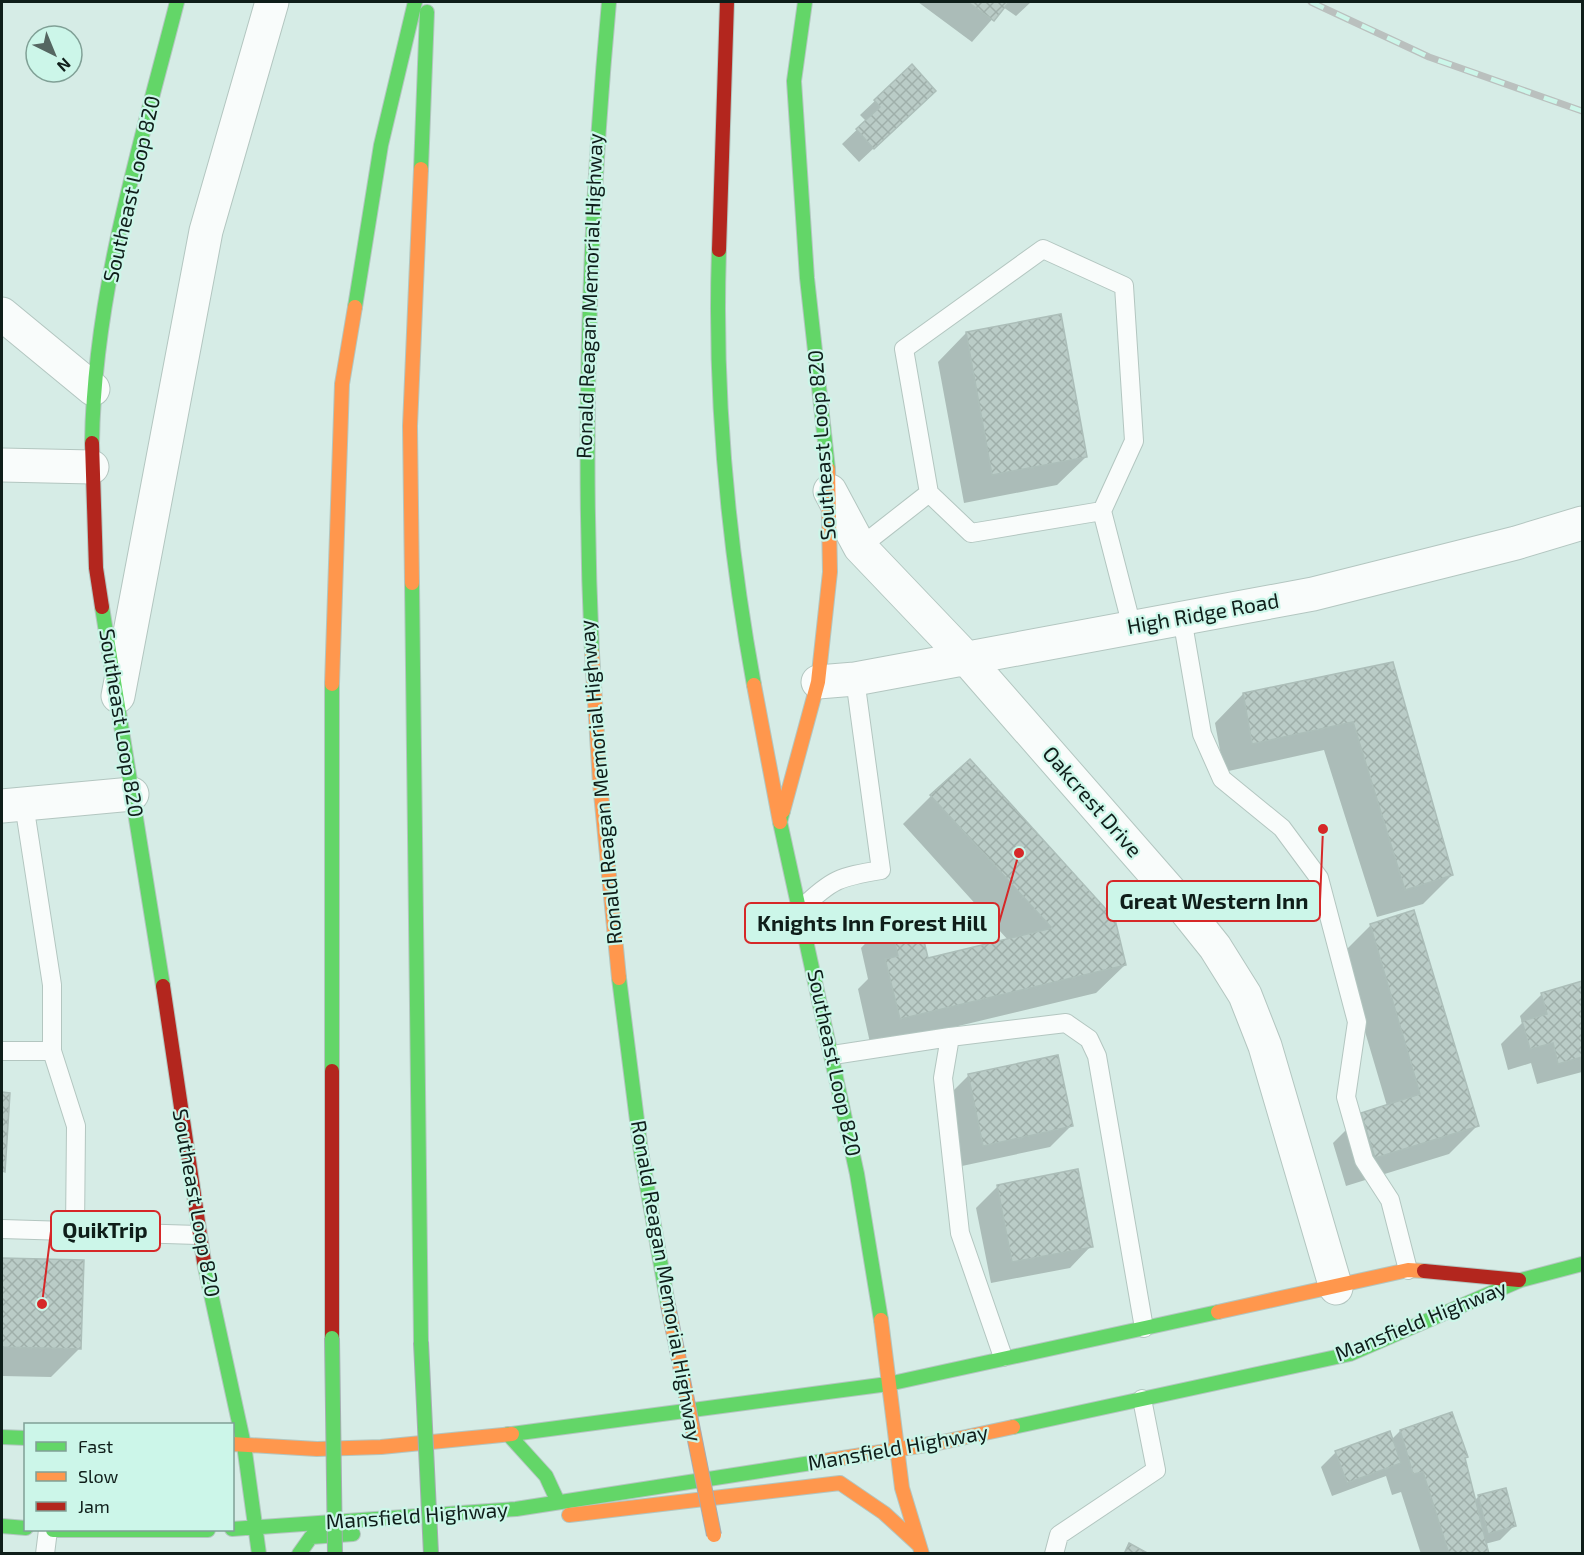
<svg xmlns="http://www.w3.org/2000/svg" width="1584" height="1555" font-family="'Exo 2',sans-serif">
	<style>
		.shadow { fill: #0003 }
		.building { fill: url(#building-cross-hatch); stroke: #acbeb9; stroke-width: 1.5 }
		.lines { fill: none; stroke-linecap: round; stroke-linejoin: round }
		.lane-casing { stroke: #b3c6c0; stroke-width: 20 }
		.street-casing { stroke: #b3c6c0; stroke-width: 35 }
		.fast-casing { stroke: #b3c6c0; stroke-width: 16 }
		.slow-casing { stroke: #b3c6c0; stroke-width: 16 }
		.jam-casing { stroke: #b3c6c0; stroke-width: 16 }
		.lane { stroke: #f9fcfb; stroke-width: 18 }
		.street { stroke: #f9fcfb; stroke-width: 33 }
		.fast { stroke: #63d668; stroke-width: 14 }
		.slow { stroke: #ff974d; stroke-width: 14 }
		.jam { stroke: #b3261e; stroke-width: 14 }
		.rail-casing { stroke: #bac0be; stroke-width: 7 }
		.rail { stroke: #ccf6e9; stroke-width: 4.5; stroke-dasharray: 14; stroke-linecap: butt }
		.fast-bridge-casing { stroke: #a6adb3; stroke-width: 16; stroke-linecap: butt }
		.slow-bridge-casing { stroke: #a6adb3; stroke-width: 16; stroke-linecap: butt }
		.fast-bridge { stroke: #63d668; stroke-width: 14 }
		.slow-bridge { stroke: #ff974d; stroke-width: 14 }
		.labels { text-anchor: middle; stroke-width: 4.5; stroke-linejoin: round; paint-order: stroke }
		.street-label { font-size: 21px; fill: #0f1e1a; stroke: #ccf6e9 }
		.leader { fill: none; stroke: #d62828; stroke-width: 2 }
		.callout-dot { fill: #d62828; stroke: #ccf6e9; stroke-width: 2 }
		.callout { fill: #ccf6e9; stroke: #d62828; stroke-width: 2 }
		.callout-label { font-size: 22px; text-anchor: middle; font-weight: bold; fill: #0f1e1a }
	</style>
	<defs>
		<pattern id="building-cross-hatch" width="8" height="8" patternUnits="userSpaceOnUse" patternTransform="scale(1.5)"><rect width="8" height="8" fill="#baccc7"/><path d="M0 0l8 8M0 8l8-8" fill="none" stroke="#9fafaa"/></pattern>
	</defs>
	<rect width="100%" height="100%" fill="#d6ece6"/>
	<!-- shadow -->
	<path class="shadow" d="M918 2H1031L1016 16 1003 7 972 42Z
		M912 66 920 105 859 162 842 144 866 121 860 115Z
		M966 333 1086 457 1057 485 964 503 938 362Z
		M1392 664 1452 875 1423 904 1377 917 1324 750 1224 772 1215 723 1243 694Z
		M931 796 1125 965 1096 993 871 1047 858 989 868 979 861 948 889 919 916 913 927 960 1008 940 903 824Z
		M1371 925 1477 1126 1449 1154 1346 1186 1333 1143 1362 1114 1387 1106 1342 954Z
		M1582 983V1072L1537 1084 1531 1063 1508 1070 1501 1044 1522 1023 1520 1016 1542 994Z
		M969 1075 1071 1126 1050 1147 962 1166 947 1097Z
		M2 1094H9L4 1171 2 1173Z
		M998 1186 1091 1246 1070 1268 991 1283 976 1208Z
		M2 1260 82 1262 80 1348 51 1377 2 1376Z
		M1400 1431 1464 1459 1474 1501 1478 1497 1505 1490 1514 1526 1500 1540 1485 1544 1488 1554H1421L1401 1492 1392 1495 1386 1476 1332 1496 1321 1467 1336 1452 1391 1440Z"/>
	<!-- building -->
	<path class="building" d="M968 2H1009L994 21Z
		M912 64 936 91 874 149 856 129 880 107 874 100Z
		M1061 314 1087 457 992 475 966 332Z
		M1393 662 1453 875 1405 890 1353 722 1252 744 1243 693Z
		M970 759 1115 919 1126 965 900 1019 885 959 898 956 889 918 917 911 928 958 1052 928 930 795Z
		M1414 910 1479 1126 1375 1158 1361 1113 1420 1094 1370 924Z
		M1582 981V1057L1558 1064 1553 1043 1530 1049 1522 1021 1547 1014 1541 993Z
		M1058 1055 1073 1126 983 1146 968 1074Z
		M2 1092 10 1093 5 1172 2 1171Z
		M1078 1169 1093 1247 1012 1262 997 1185Z
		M2 1258 84 1260 81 1349 2 1347Z
		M1452 1412 1468 1457 1465 1458 1489 1554H1449L1423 1472 1413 1474 1400 1430Z
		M1390 1431 1401 1463 1347 1483 1335 1451Z
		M1506 1488 1516 1526 1488 1534 1478 1495Z
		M1129 1543 1149 1554H1124Z"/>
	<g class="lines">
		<!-- lane casing -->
		<g class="lane-casing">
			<path id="lane" d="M929 493 904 349 1043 249 1124 286 1134 441 1102 511
				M860 547 929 493 971 533 1102 511 1132 627
				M1182 618 1202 734 1222 779 1282 828 1319 878 1357 1022 1346 1097 1364 1160 1390 1200 1408 1270
				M24 804 52 985V1051L76 1126 75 1231
				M801 909C832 879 839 877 881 870L855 679
				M2 1051H52
				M833 1055 950 1037
				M2 1229 198 1235
				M1003 1357 960 1233 943 1078 950 1037 1066 1023 1089 1039 1097 1056 1144 1328
				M45 1554 48 1530
				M1054 1554 1059 1535 1156 1470 1142 1399"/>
		</g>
		<!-- street casing -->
		<g class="street-casing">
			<path id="street" d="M2 314 93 389
				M2 465 92 467
				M830 491 860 547 965 657 1175 897 1215 947 1245 995 1265 1046 1336 1288
				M818 682 855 679 1313 594 1516 543 1582 523
				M118 696 206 231 272 2
				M2 806 132 794"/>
		</g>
		<!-- fast casing -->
		<g class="fast-casing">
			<path id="fast" d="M805 2 794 81 807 278 828 469
				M421 169 427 12
				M719 250C714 395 728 543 754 685
				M355 307 381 145 415 2
				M92 443C94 293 140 147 177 2
				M412 583 421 1342
				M102 607 163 986
				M592 653C582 435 589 219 609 2
				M783 811 780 822 857 1174 881 1320
				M619 978 641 1152 668 1305
				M332 1071V684
				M204 1262 244 1445 259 1554
				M1013 1427 1350 1354 1521 1280 1582 1264
				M508 1434 546 1476 558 1502
				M512 1434 888 1384 1218 1312
				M2 1437 26 1438
				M2 1526 26 1528
				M232 1529 516 1509 824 1461
				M53 1530H208
				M299 1554 311 1537 353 1534"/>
		</g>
		<!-- slow casing -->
		<g class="slow-casing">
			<path id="slow" d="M412 583 410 426 421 169
				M592 653 600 783 619 978
				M332 684 342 384 355 307
				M754 685 780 822
				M783 811 818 682 830 572 828 469
				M1218 1312 1408 1270 1424 1271
				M881 1320 902 1488 922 1554
				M232 1444 317 1449 381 1447 512 1434
				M824 1461 938 1443 1013 1427
				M569 1515 840 1483 884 1513 919 1545"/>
		</g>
		<!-- jam casing -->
		<g class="jam-casing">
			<path id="jam" d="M719 250 727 2
				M92 443 96 568 102 607
				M163 986 204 1262
				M332 1071V1338
				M1424 1271 1519 1280"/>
		</g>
		<!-- lane -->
		<use href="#lane" class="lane"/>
		<!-- street -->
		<use href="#street" class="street"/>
		<!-- fast -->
		<use href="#fast" class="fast"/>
		<!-- slow -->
		<use href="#slow" class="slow"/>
		<!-- jam -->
		<use href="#jam" class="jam"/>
		<!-- rail casing -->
		<g class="rail-casing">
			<path id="rail" d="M1311 2 1429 57 1582 111"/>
		</g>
		<!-- rail -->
		<use href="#rail" class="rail"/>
		<!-- fast-bridge casing -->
		<g class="fast-bridge-casing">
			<path id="fast-bridge" d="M332 1338 335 1554
				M421 1342 431 1554"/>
		</g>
		<!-- slow-bridge casing -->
		<g class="slow-bridge-casing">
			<path id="slow-bridge" d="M668 1305 714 1535"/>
		</g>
		<!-- fast-bridge -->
		<use href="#fast-bridge" class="fast-bridge"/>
		<!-- slow-bridge -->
		<use href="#slow-bridge" class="slow-bridge"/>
	</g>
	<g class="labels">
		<!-- street labels -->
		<g class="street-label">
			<text transform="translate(132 189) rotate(-77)" y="7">Southeast Loop 820</text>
			<text transform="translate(590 296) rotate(-88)" y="7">Ronald Reagan Memorial Highway</text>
			<text transform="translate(822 445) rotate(-94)" y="7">Southeast Loop 820</text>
			<text transform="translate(1203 614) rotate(-10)" y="7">High Ridge Road</text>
			<text transform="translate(121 723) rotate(81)" y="7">Southeast Loop 820</text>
			<text transform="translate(601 782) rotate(-95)" y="7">Ronald Reagan Memorial Highway</text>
			<text transform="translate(1092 802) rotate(49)" y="7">Oakcrest Drive</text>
			<text transform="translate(834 1063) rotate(78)" y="7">Southeast Loop 820</text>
			<text transform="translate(196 1203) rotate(80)" y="7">Southeast Loop 820</text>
			<text transform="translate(666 1281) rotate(80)" y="7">Ronald Reagan Memorial Highway</text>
			<text transform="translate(1421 1321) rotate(-22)" y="7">Mansfield Highway</text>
			<text transform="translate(898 1448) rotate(-10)" y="7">Mansfield Highway</text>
			<text transform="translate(417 1516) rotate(-4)" y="7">Mansfield Highway</text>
		</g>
	</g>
	<!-- callouts -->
	<path class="leader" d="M1323 829L1320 901M1019 853L999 923M42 1304L51 1231"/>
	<g class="callout-dot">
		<circle cx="1323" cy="829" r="6"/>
		<circle cx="1019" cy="853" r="6"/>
		<circle cx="42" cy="1304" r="6"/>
	</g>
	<g class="callout">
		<rect x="1107" y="881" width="213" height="40" rx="6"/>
		<rect x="745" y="903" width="254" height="40" rx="6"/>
		<rect x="51" y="1211" width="109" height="40" rx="6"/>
	</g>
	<g class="callout-label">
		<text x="1214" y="909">Great Western Inn</text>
		<text x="872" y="931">Knights Inn Forest Hill</text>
		<text x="105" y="1238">QuikTrip</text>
	</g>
	<!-- border -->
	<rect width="1584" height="1555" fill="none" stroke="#0f1e1a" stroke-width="6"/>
	<!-- legend -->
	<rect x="24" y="1423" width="210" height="108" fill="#ccf6e9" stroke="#80a096" stroke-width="1.5"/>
	<rect x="36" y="1442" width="30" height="9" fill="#63d668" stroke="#80a096" stroke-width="1.5"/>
	<text x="78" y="1453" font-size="18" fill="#0f1e1a">Fast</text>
	<rect x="36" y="1472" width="30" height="9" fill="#ff974d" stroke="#80a096" stroke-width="1.5"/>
	<text x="78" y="1483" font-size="18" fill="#0f1e1a">Slow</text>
	<rect x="36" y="1502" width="30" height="9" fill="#b3261e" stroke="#80a096" stroke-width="1.5"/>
	<text x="78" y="1513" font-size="18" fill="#0f1e1a">Jam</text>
	<!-- north arrow -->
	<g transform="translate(54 54) rotate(137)"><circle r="28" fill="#ccf6e9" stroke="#80a096" stroke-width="1.5"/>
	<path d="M0-4.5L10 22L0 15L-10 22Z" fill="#556661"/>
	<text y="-9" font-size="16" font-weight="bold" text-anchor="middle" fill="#0f1e1a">N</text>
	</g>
</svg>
